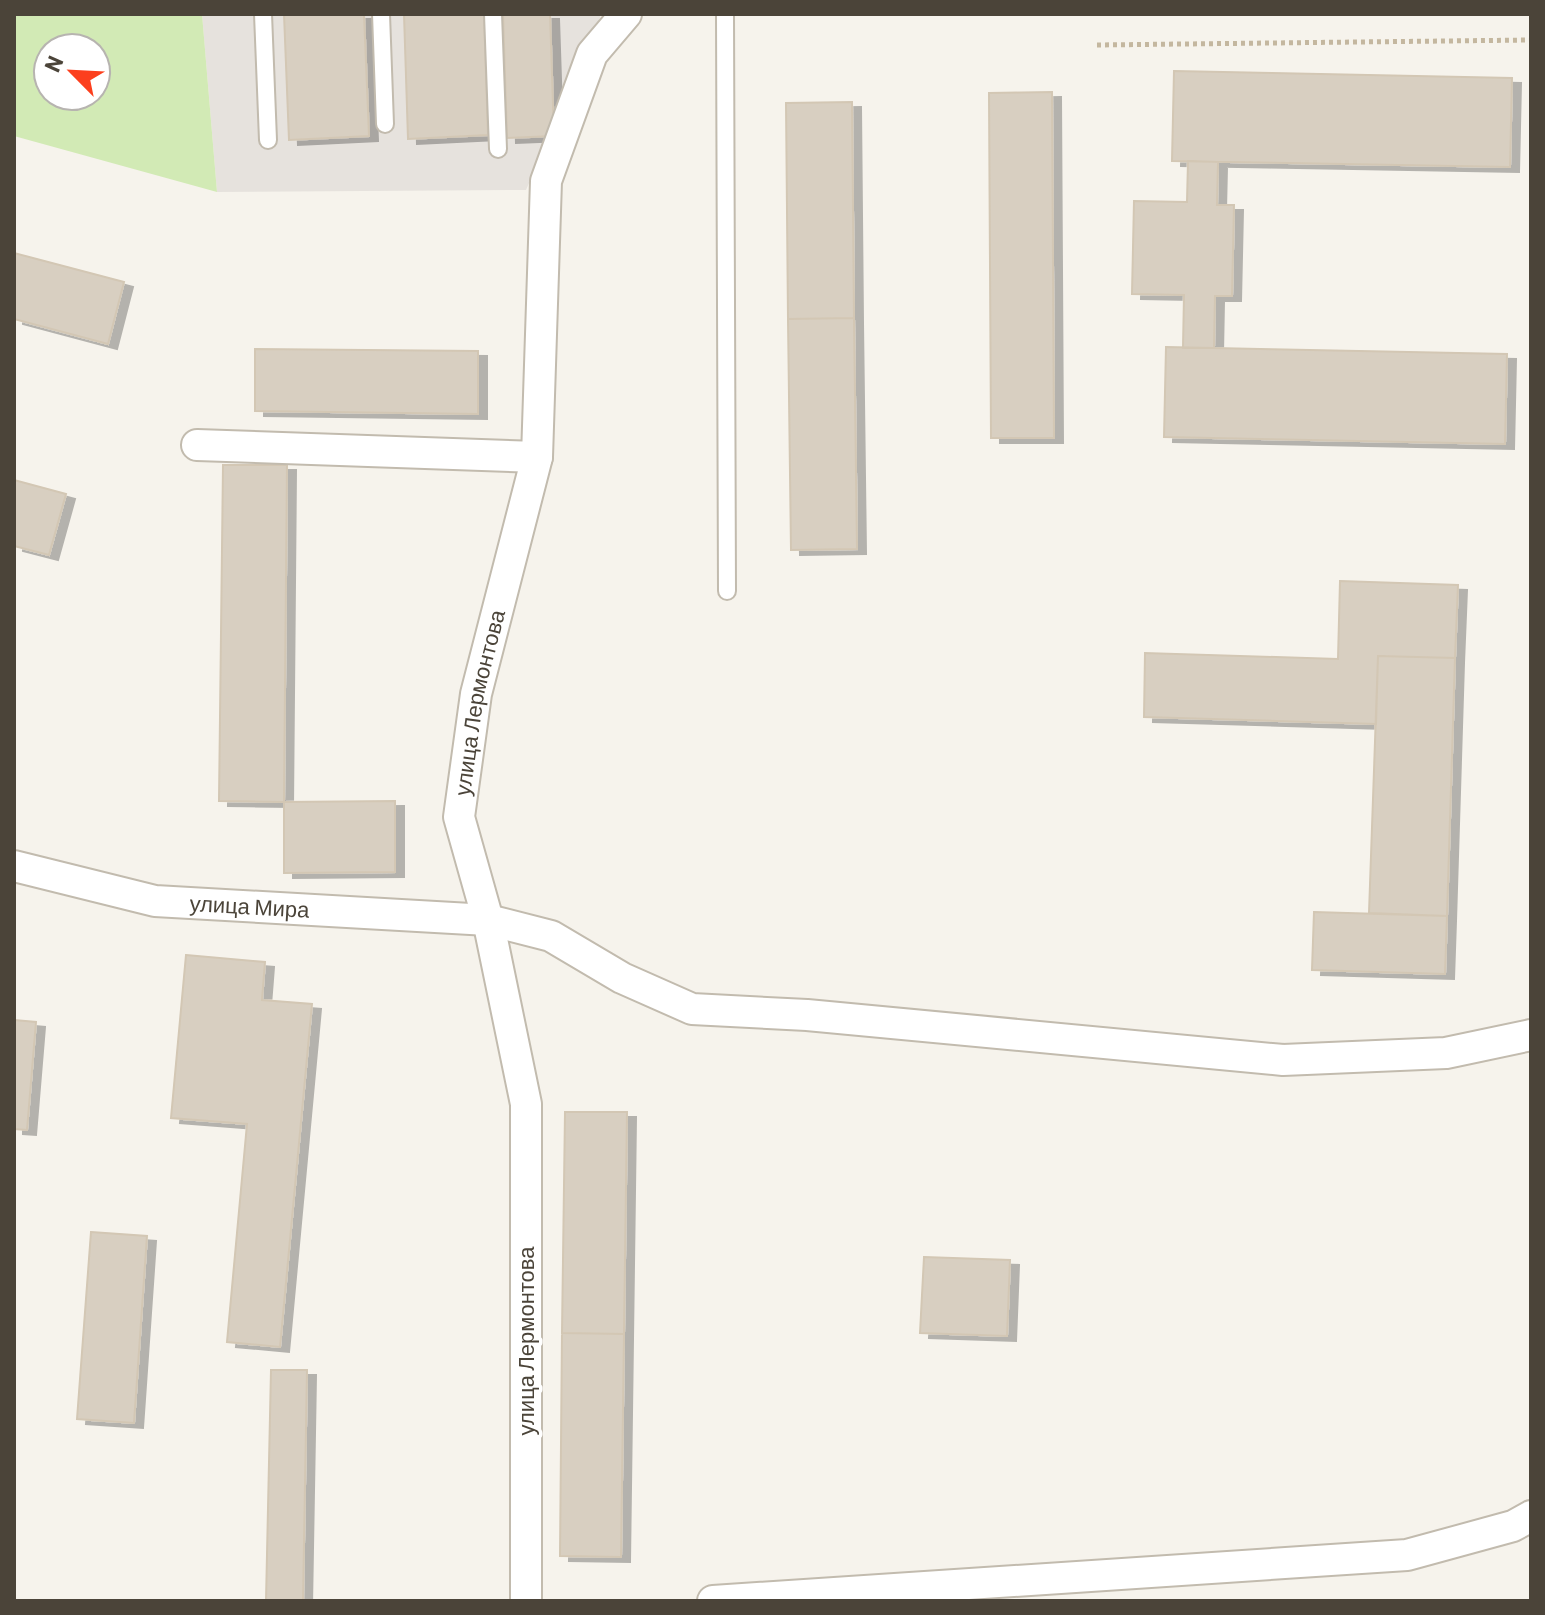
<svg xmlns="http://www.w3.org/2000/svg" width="1545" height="1615" font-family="Barlow,sans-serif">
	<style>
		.industrial { fill: #e6e2dd }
		.green { fill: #d2eab5; fill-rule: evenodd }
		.building { fill: #d8cfc1; stroke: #d3c7b4; stroke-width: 2; filter: url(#shadow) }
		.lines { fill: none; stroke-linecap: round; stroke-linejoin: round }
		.service-casing { stroke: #c2bbae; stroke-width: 20 }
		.minor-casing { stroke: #c2bbae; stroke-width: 34 }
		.path { stroke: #c4b79f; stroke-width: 5; stroke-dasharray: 4 4; stroke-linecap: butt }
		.service { stroke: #fff; stroke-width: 16 }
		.minor { stroke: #fff; stroke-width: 30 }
		.labels { text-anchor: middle; stroke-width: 7; stroke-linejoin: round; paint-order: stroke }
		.street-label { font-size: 22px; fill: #4b4439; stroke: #fff }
	</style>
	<defs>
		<filter id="shadow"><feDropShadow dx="9" dy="5" stdDeviation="0" flood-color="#0004"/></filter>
	</defs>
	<rect width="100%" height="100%" fill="#f6f3ec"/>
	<!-- industrial -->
	<path class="industrial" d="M202 14H600V18L526 190 217 192Z"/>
	<!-- green -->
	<path class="green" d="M14 14H202L217 192 14 136ZM48 48H96V96H48Z"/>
	<!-- building -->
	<path class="building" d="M284 14H364L369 136 289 140Z
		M404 14H484L488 135 408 139Z
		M503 14H550L554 136 507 138Z
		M1174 71 1512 78 1510 167 1172 161Z
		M1052 92 1054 438H991L989 93Z
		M852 102 854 318 788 319 786 103Z
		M1188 161 1218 162 1217 205H1234L1232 296H1215L1214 348H1183L1184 295 1132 294 1134 201 1187 202Z
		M14 253 124 282 108 344 14 319Z
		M854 318 857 549 791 550 788 319Z
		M1166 347 1507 354 1505 444 1164 437Z
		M255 349 478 351V414L255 411Z
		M223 465H287L284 802 219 801Z
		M14 480 66 494 49 555 14 546Z
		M1340 581 1458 585 1455 658 1378 656 1376 724 1144 717 1145 653 1338 659Z
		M1378 656 1455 658 1447 916 1369 913Z
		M395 801V872L284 873V802Z
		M1314 912 1447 916 1445 974 1312 970Z
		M186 955 265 962 262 1000 312 1004 280 1347 227 1342 247 1124 171 1118Z
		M14 1020 36 1022 27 1130 14 1129Z
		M565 1112H627L624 1334 562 1333Z
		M91 1232 147 1236 134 1423 77 1419Z
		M924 1257 1010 1260 1007 1336 920 1333Z
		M562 1333 624 1334 621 1557 560 1556Z
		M271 1370H307L303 1601H266Z"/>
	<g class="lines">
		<!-- service casing -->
		<g class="service-casing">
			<path id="service" d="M263 14 268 140
				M381 14 385 124
				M493 14 498 149
				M725 14 727 591"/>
		</g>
		<!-- minor casing -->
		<g class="minor-casing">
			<g id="minor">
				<path d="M197 445 537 457"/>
				<path id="s1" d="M14 866 155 901 488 920 551 936 622 978 692 1009 807 1015 1283 1060 1446 1053 1531 1035"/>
				<path id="s2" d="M526 1601V1104L488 920 459 817 476 694 537 457 546 181 592 54 626 14"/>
				<path d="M713 1601 1407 1555 1513 1526 1531 1516"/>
			</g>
		</g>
		<!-- path -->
		<path class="path" d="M1097 45 1531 40"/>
		<!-- service -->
		<use href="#service" class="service"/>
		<!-- minor -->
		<use href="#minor" class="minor"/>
	</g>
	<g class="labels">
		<!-- street labels -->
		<g class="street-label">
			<text dy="8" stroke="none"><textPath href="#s2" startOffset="908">улица Лермонтова</textPath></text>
			<text dy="8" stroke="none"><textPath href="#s1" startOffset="240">улица Мира</textPath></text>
			<text transform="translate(526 1341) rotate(-90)" y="8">улица Лермонтова</text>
		</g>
	</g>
	<!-- border -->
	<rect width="1545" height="1615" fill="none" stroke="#4b4439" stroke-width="32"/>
	<!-- north arrow -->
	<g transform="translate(72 72) rotate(294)"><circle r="38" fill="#ffffff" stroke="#b7b4b0" stroke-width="2"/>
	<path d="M0-6L14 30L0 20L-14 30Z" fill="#fc3f1d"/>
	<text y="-12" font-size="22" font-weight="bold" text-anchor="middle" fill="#4b4439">N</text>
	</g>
</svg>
